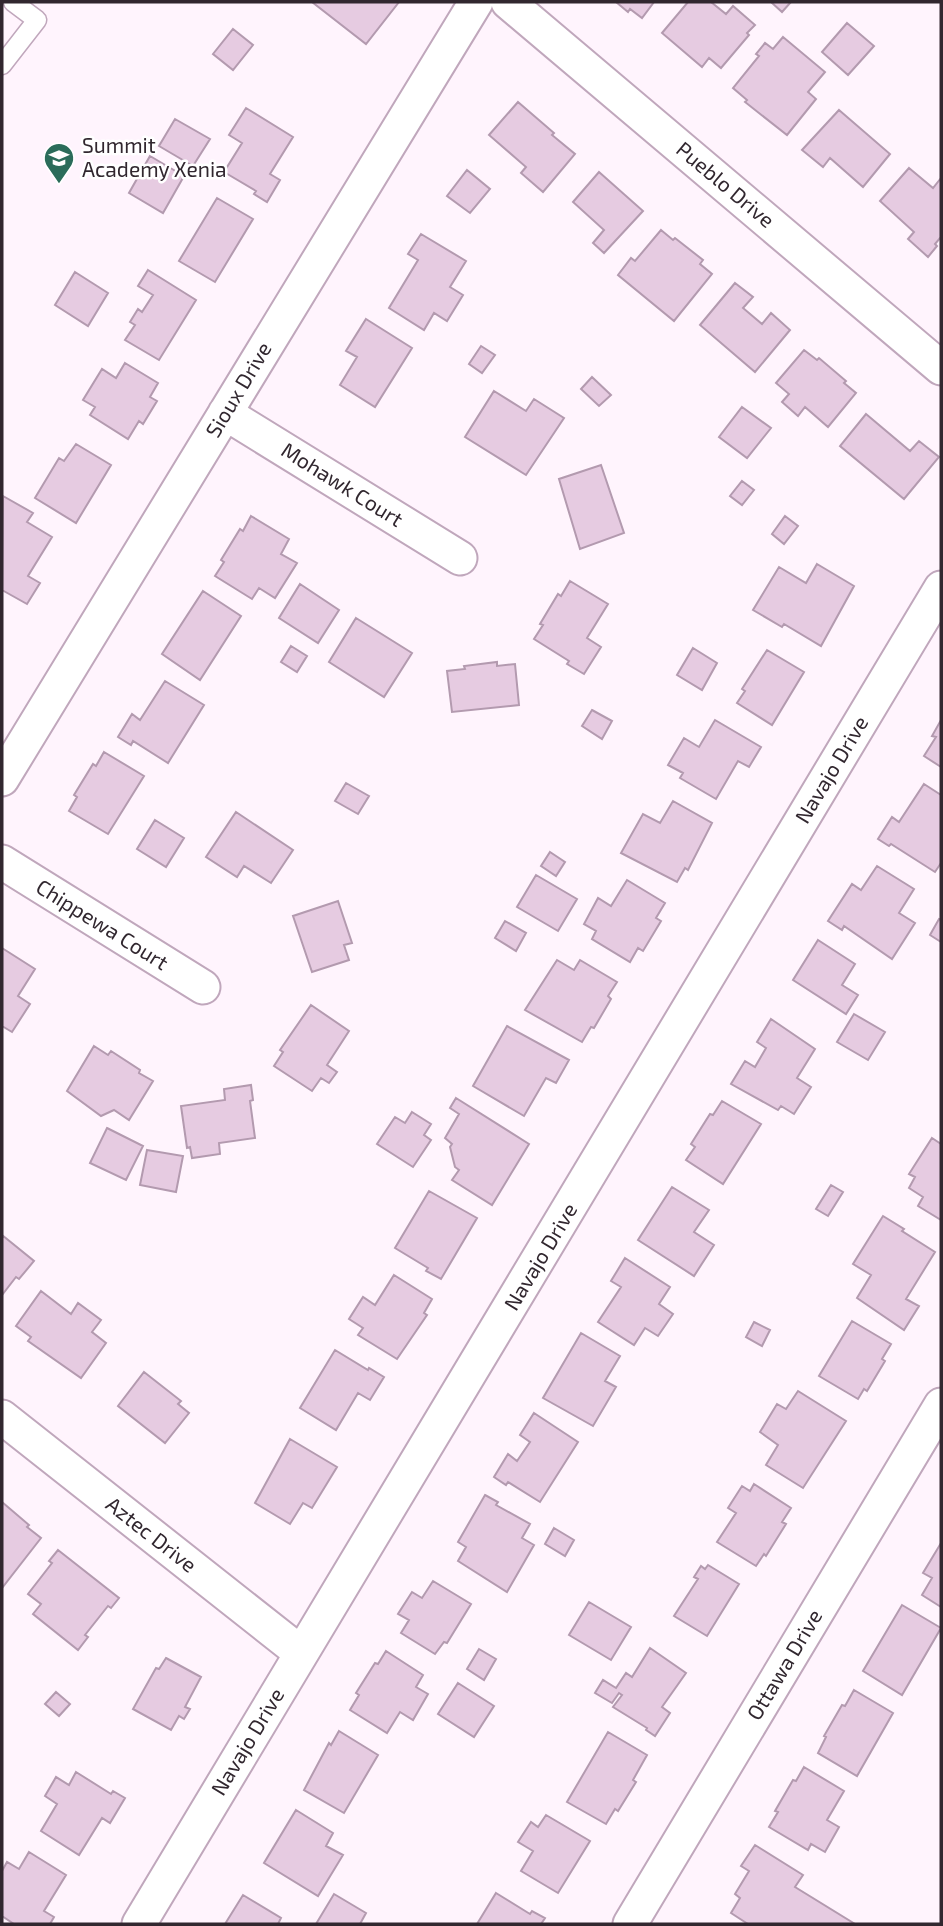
<svg xmlns="http://www.w3.org/2000/svg" width="943" height="1926" font-family="'Exo 2',sans-serif">
	<style>
		.building { fill: #e6cbe1; stroke: #b39aaf; stroke-width: 2 }
		.lines { fill: none; stroke-linecap: round; stroke-linejoin: round }
		.service-casing { stroke: #c0a7bc; stroke-width: 21 }
		.minor-casing { stroke: #c0a7bc; stroke-width: 37 }
		.service { stroke: #fff; stroke-width: 18 }
		.minor { stroke: #fff; stroke-width: 33 }
		.labels { text-anchor: middle; stroke-width: 5; stroke-linejoin: round; paint-order: stroke }
		.poi-label { font-size: 21px; fill: #31272f; stroke: #fff; text-anchor: start }
		.street-label { font-size: 21px; fill: #31272f; stroke: #fff }
	</style>
	<rect width="100%" height="100%" fill="#fff4fd"/>
	<!-- building -->
	<path class="building" d="M312 2H399L366 44Z
		M616 2H654L642 18 630 9 628 12Z
		M688 2H711L726 14 733 6 755 25 747 33 749 35 721 68 709 58 702 67 662 33Z
		M771 2H791L782 12Z
		M847 23 874 46 848 75 822 52Z
		M233 29 253 45 233 70 213 54Z
		M783 37 825 72 808 92 816 99 787 135 745 102 747 100 733 88 759 56 756 54 765 43 773 49Z
		M518 102 554 133 552 135 575 154 543 192 521 173 526 167 489 135Z
		M246 108 293 137 270 174 280 180 267 202 254 194 256 191 224 172 242 143 229 135Z
		M839 110 890 154 863 187 830 158 823 167 802 150Z
		M175 119 210 139 193 166 159 146Z
		M150 156 184 176 163 213 129 193Z
		M909 168 933 188 941 178V237L935 244 937 246 928 257 908 239 914 232 880 201Z
		M467 170 490 189 470 213 447 196Z
		M599 172 643 211 604 253 593 243 604 230 573 202Z
		M217 198 253 219 215 282 179 261Z
		M661 230 673 240 675 238 703 260 700 264 712 274 674 321 618 275 631 258 635 261Z
		M421 234 466 261 450 287 463 295 447 321 434 313 424 330 389 308 418 260 408 254Z
		M148 270 196 300 159 360 125 340 135 325 130 322 138 309 142 312 153 295 138 286Z
		M75 272 108 293 88 326 55 305Z
		M735 283 753 297 743 308 762 324 771 313 790 330 755 372 700 325Z
		M366 319 412 348 375 407 340 385 357 357 346 351Z
		M481 346 495 355 482 373 469 364Z
		M804 350 817 360 819 358 846 381 844 383 856 393 828 427 805 407 798 416 782 402 789 394 776 383Z
		M125 363 158 383 150 397 157 401 143 424 139 421 128 439 90 415 95 407 83 400 102 369 116 378Z
		M592 377 611 395 599 406 581 389Z
		M494 391 526 411 534 399 564 418 526 475 465 437Z
		M742 407 771 428 747 458 719 437Z
		M866 414 910 451 919 441 939 457 904 499 840 446Z
		M76 444 111 465 76 523 35 498 59 458 64 461Z
		M601 465 624 533 580 549 559 479Z
		M742 481 754 490 742 505 730 496Z
		M3 496 33 513 27 522 52 537 28 576 40 583 27 604 2 590Z
		M251 516 289 539 281 554 297 563 275 598 259 588 252 599 215 576 224 562 221 560 240 529 243 531Z
		M785 516 798 526 784 544 772 534Z
		M817 564 854 586 821 646 784 624 782 627 753 610 779 567 806 583Z
		M570 581 608 604 587 638 601 647 584 674 567 664 569 661 534 639 543 625 540 624 558 594 561 596Z
		M300 584 339 610 318 643 279 618Z
		M203 591 241 616 200 680 162 654Z
		M356 618 412 653 384 697 329 662Z
		M291 646 307 656 297 672 281 662Z
		M693 648 717 663 702 690 677 675Z
		M767 650 804 672 772 725 737 703 745 691 742 689Z
		M497 662V666L515 664 519 705 452 712 447 671 465 669 464 666Z
		M165 681 204 705 168 763 133 741 131 745 118 737 132 714 140 720Z
		M592 710 612 721 602 739 582 726Z
		M715 720 761 747 749 767 738 761 716 799 680 778 683 773 668 765 684 738 699 747Z
		M941 720V767L924 756 936 737 932 736Z
		M104 752 144 776 108 834 69 811 77 797 74 795 93 764 96 766Z
		M346 783 369 796 358 814 335 801Z
		M924 784 941 795V863L935 872 891 844 889 846 878 839 892 817 899 822Z
		M673 801 712 823 688 870 685 868 677 882 621 853 643 814 660 823Z
		M236 812 293 850 271 883 244 866 237 877 206 857Z
		M155 820 184 838 166 867 137 849Z
		M550 852 565 862 556 876 541 866Z
		M877 866 914 889 899 913 915 923 892 959 844 926 842 930 828 921 852 884 861 890Z
		M536 875 577 899 558 931 517 907Z
		M627 880 665 903 656 918 661 921 643 951 638 948 630 962 592 939 596 931 584 924 598 898 611 906Z
		M338 901 352 943 344 945 349 960 312 972 293 916Z
		M939 919 941 920V942L930 935Z
		M505 921 526 933 516 951 495 938Z
		M818 940 855 964 842 985 858 995 846 1014 793 980Z
		M2 948 35 969 18 996 30 1004 12 1032 2 1026Z
		M557 960 574 970 580 960 617 982 608 996 611 999 594 1028 591 1027 582 1042 525 1010Z
		M311 1005 349 1031 327 1065 337 1072 329 1083 321 1078 312 1091 274 1066 283 1052 280 1050Z
		M854 1014 885 1032 868 1060 837 1042Z
		M771 1019 815 1049 797 1078 811 1087 794 1114 781 1106 778 1110 731 1084 745 1061 755 1067 766 1048 757 1042Z
		M507 1026 569 1060 556 1083 546 1078 524 1116 473 1086Z
		M94 1046 108 1055 111 1051 140 1070 139 1073 153 1081 129 1120 114 1110 101 1116 67 1091Z
		M251 1085 253 1100 250 1101 255 1138 219 1143 220 1154 192 1158 190 1147 187 1148 181 1106 225 1100 224 1089Z
		M456 1098 529 1144 492 1205 452 1180 459 1170 455 1167 450 1147 452 1144 445 1138 459 1114 450 1108Z
		M722 1101 761 1124 723 1184 686 1160 695 1147 691 1144 710 1114 713 1115Z
		M412 1112 431 1124 424 1135 431 1140 413 1167 377 1144 395 1117 405 1123Z
		M107 1128 143 1146 126 1180 90 1163Z
		M932 1138 941 1144V1220L918 1206 923 1197 909 1188 915 1177 909 1174Z
		M147 1150 183 1156 176 1192 140 1185Z
		M831 1185 843 1192 828 1216 816 1209Z
		M672 1187 709 1210 694 1232 714 1245 694 1276 638 1240Z
		M429 1191 477 1218 441 1279 426 1271 428 1268 395 1248Z
		M883 1216 904 1229 902 1231 935 1252 906 1299 919 1306 904 1330 857 1298 871 1275 853 1264Z
		M2 1235 34 1261 19 1279 16 1277 2 1295Z
		M625 1258 670 1287 659 1304 673 1314 658 1336 645 1328 634 1345 598 1322 621 1287 611 1281Z
		M394 1275 432 1299 424 1313 427 1315 397 1359 358 1335 363 1328 349 1319 363 1297 375 1305Z
		M41 1291 71 1314 78 1303 101 1320 92 1332 106 1343 81 1378 28 1341 31 1337 16 1326Z
		M852 1321 891 1344 882 1359 885 1361 867 1391 864 1389 858 1399 819 1376Z
		M754 1322 770 1330 762 1346 746 1337Z
		M581 1333 620 1356 605 1381 616 1387 593 1426 543 1398Z
		M335 1350 368 1370 369 1368 384 1377 370 1400 358 1393 336 1430 300 1408Z
		M144 1372 181 1401 178 1404 189 1413 165 1443 118 1406Z
		M798 1391 846 1421 803 1488 766 1465 778 1445 760 1432 777 1404 786 1409Z
		M534 1413 578 1442 540 1502 508 1482 506 1485 494 1477 508 1454 517 1461 530 1442 520 1435Z
		M290 1439 337 1467 312 1508 303 1503 290 1524 255 1503Z
		M754 1484 791 1508 782 1522 786 1524 766 1556 764 1554 756 1566 717 1542 736 1513 728 1508 742 1486 750 1491Z
		M485 1495 498 1502 496 1505 530 1524 522 1538 534 1545 507 1592 458 1561 466 1547 458 1542Z
		M2 1502 29 1525 27 1527 41 1538 2 1588Z
		M554 1528 574 1540 565 1556 545 1544Z
		M941 1543V1607L922 1595 932 1578 923 1573Z
		M58 1550 119 1598 111 1608 108 1606 85 1635 88 1637 78 1650 33 1614 41 1604 28 1594 52 1563 49 1561Z
		M708 1565 739 1584 707 1636 674 1616 698 1579 694 1577 701 1566 705 1569Z
		M433 1581 471 1604 447 1643 444 1642 435 1654 401 1633 409 1620 398 1614 412 1592 422 1598Z
		M589 1602 631 1627 611 1660 569 1635Z
		M902 1605 941 1628 902 1695 863 1671Z
		M650 1648 686 1673 662 1707 670 1713 655 1736 646 1730 647 1728 613 1707 622 1695 619 1693 612 1703 595 1693 603 1680 616 1688 626 1673 632 1677Z
		M479 1649 496 1659 484 1680 467 1669Z
		M386 1651 423 1675 416 1687 428 1694 413 1720 400 1712 387 1733 350 1710 359 1695 356 1693 375 1663 378 1664Z
		M166 1658 201 1677 185 1707 190 1709 184 1719 179 1716 171 1730 133 1709 156 1668 159 1669Z
		M458 1683 494 1706 474 1737 438 1714Z
		M854 1690 893 1713 857 1776 818 1753 826 1737 824 1736 842 1705 845 1706Z
		M56 1692 70 1704 59 1716 45 1704Z
		M339 1731 378 1755 344 1813 304 1790 329 1743 331 1745Z
		M608 1732 647 1755 633 1780 636 1782 618 1811 615 1809 606 1824 567 1802Z
		M804 1767 844 1791 827 1820 839 1827 825 1852 811 1844 808 1850 769 1827 778 1812 775 1811 793 1780 796 1781Z
		M76 1772 111 1794 113 1791 125 1798 110 1823 102 1818 79 1855 41 1831 57 1804 45 1796 56 1777 69 1785Z
		M296 1810 333 1833 326 1846 343 1855 318 1896 264 1863Z
		M546 1815 590 1841 558 1893 521 1871 533 1851 518 1842 531 1822 538 1827Z
		M755 1845 803 1875 795 1887 855 1924H748L731 1913 740 1898 735 1894 749 1871 741 1866Z
		M29 1852 66 1875 44 1911 54 1917 50 1924H14L2 1916V1871L7 1862 19 1869Z
		M496 1893 530 1914 532 1911 545 1918 541 1924H477Z
		M334 1894 366 1913 360 1924H316Z
		M243 1895 281 1918 278 1924H225Z"/>
	<g class="lines">
		<!-- service casing -->
		<g class="service-casing">
			<path id="service" d="M2 65 37 20 13 2"/>
		</g>
		<!-- minor casing -->
		<g class="minor-casing">
			<path id="minor" d="M508 2 941 368
				M225 413 460 558
				M2 779 476 2
				M2 862 203 987
				M2 1417 301 1653
				M139 1924 941 588
				M630 1924 941 1405"/>
		</g>
		<!-- service -->
		<use href="#service" class="service"/>
		<!-- minor -->
		<use href="#minor" class="minor"/>
	</g>
	<!-- icons -->
	<defs>
		<g id="school-pin" transform="scale(1.575)"><path d="M0 17L-7.5 6A9.5 9.5 0 1 1 7.5 6Z" fill="#2b6c5a" stroke="#fff"/><path d="M0-5L7-2L0 1L-7-2ZM-4 1L0 2.5L4 1V4Q0 6-4 4Z" fill="#fff"/></g>
	</defs>
	<g fill-rule="evenodd">
		<use href="#school-pin" x="59" y="158"/>
	</g>
	<g class="labels">
		<!-- poi labels -->
		<g class="poi-label">
			<text x="82" y="153">Summit<tspan x="82" dy="24">Academy Xenia</tspan></text>
		</g>
		<!-- street labels -->
		<g class="street-label">
			<text transform="translate(725 185) rotate(40)" y="7">Pueblo Drive</text>
			<text transform="translate(239 390) rotate(-59)" y="7">Sioux Drive</text>
			<text transform="translate(342 485) rotate(32)" y="7">Mohawk Court</text>
			<text transform="translate(832 770) rotate(-59)" y="7">Navajo Drive</text>
			<text transform="translate(102 925) rotate(32)" y="7">Chippewa Court</text>
			<text transform="translate(541 1257) rotate(-59)" y="7">Navajo Drive</text>
			<text transform="translate(151 1535) rotate(38)" y="7">Aztec Drive</text>
			<text transform="translate(785 1665) rotate(-59)" y="7">Ottawa Drive</text>
			<text transform="translate(248 1742) rotate(-59)" y="7">Navajo Drive</text>
		</g>
	</g>
	<!-- border -->
	<rect width="943" height="1926" fill="none" stroke="#31272f" stroke-width="7"/>
</svg>
